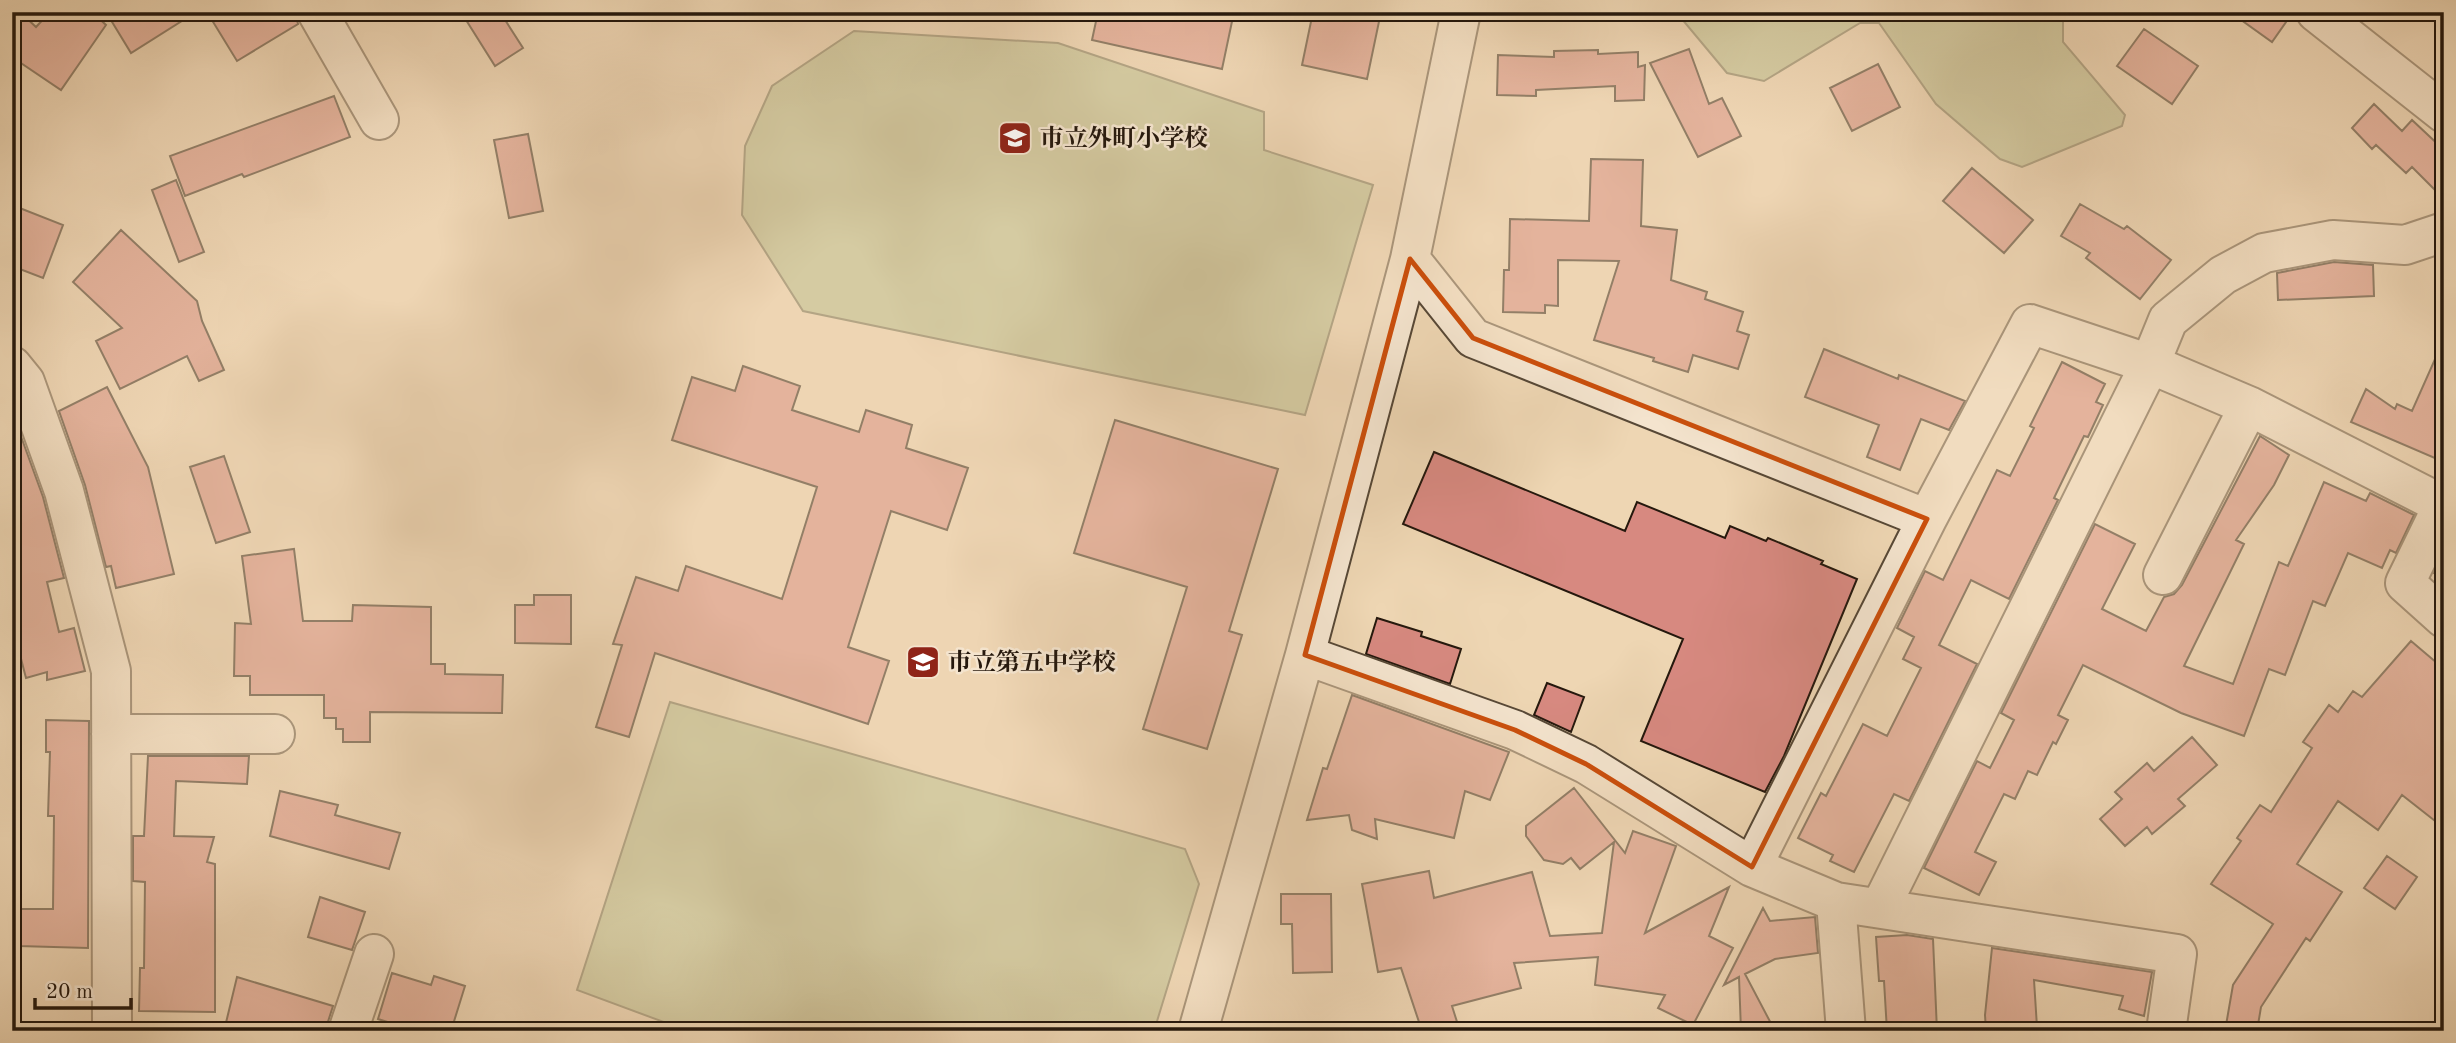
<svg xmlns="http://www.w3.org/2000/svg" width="2456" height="1043" font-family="'Old Standard TT','Noto Serif JP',serif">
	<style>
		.green { fill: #b6be8e; stroke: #6e6b4e; stroke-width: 2 }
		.building { fill: #d78980; stroke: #25180d; stroke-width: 2 }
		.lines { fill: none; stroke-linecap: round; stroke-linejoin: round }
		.minor-casing { stroke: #574836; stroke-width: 42 }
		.minor { stroke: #f4e4ce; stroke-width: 38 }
		.marked { fill: none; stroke: #cb4f0c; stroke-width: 5; stroke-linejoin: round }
		.labels { text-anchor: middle; stroke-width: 5; stroke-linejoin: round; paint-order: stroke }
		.poi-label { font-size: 24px; font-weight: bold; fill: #25180d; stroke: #f4e4ce; text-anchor: start }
	</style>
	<rect width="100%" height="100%" fill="#eed6b3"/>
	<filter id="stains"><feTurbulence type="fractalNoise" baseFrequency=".00286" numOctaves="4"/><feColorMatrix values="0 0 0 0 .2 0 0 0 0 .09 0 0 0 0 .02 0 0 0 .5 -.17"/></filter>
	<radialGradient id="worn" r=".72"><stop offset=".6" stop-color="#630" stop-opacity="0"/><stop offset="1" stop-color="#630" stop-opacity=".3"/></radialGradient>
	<!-- green -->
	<path class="green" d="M1676 12H2063V42L2125 115 2122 126 2022 167 2000 159 1936 104 1879 23H1860L1764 81 1727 73Z
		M854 31 1058 43 1264 112V150L1373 185 1305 415 803 311 742 215 745 146 772 86Z
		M670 702 1185 849 1199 884 1154 1031H688L577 990Z"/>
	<!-- building -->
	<path class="building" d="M12 12H20L36 27 50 12H92L106 25 61 90 12 57Z
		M106 12H196L131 53Z
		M207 12H295L298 24 237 61Z
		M461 12H500L523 48 495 66Z
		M1098 12H1234L1222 69 1092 40Z
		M1313 12H1381L1367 79 1302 65Z
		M2230 12H2293L2272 42Z
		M2144 29 2198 66 2172 104 2117 66Z
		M1689 49 1709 104 1722 98 1741 136 1698 157 1650 63Z
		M1598 50V54L1638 52V67L1645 65 1644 100 1615 101V86L1536 90V96L1497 95 1498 55 1554 57V51Z
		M1878 64 1900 107 1852 131 1830 88Z
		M334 96 350 137 244 177 242 174 185 196 170 156Z
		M2374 104 2402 131 2412 120 2444 150V199L2412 167 2406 173 2376 145 2372 149 2352 128Z
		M528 134 543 211 509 218 494 140Z
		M1591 159 1643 160 1641 226 1677 230 1671 280 1707 292 1705 299 1743 312 1737 331 1749 335 1738 369 1693 355 1688 372 1653 361 1654 358 1594 340 1619 261 1558 260V306L1545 305V313L1503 312 1504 270H1509L1510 219 1589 221Z
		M1972 168 2033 220 2004 253 1943 201Z
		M176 180 204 252 179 262 152 190Z
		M2080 204 2124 229 2127 226 2171 260 2140 299 2086 258 2090 253 2061 236Z
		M12 205 63 225 43 278 12 266Z
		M121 230 197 301 202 321 224 370 199 381 187 356 120 389 96 341 122 328 73 282Z
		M2334 262 2373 265 2374 296 2278 300 2277 273Z
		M2444 339V462L2351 422 2366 389 2395 409 2397 404 2412 411Z
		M1824 349 1898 379 1899 375 1965 401 1949 430 1921 419 1900 470 1867 457 1879 425 1805 397Z
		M2062 362 2105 384 2096 402 2103 405 2088 437 2084 436 2054 498 2058 500 2009 599 1971 580 1939 645 1977 664 1909 801 1894 794 1854 872 1830 861 1833 855 1798 838 1821 793 1826 796 1863 724 1887 736 1921 668 1903 659 1914 637 1897 628 1925 571 1943 580 1997 470 2010 476 2034 428 2030 426Z
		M743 366 800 386 792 410 859 432 866 410 912 425 906 448 968 468 947 530 891 511 848 647 889 661 868 724 655 653 629 737 596 727 622 645 613 644 636 577 678 591 686 566 782 599 817 487 672 440 692 377 735 391Z
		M107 387 148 467 174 574 116 588 111 566 106 567 85 485 59 411Z
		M1115 420 1278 469 1229 631 1242 635 1207 749 1143 729 1187 587 1074 553Z
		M19 431 43 497 64 578 47 582 59 632 74 628 85 671 47 680V672L26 678 12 624V434Z
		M2260 436 2289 455 2274 485 2236 540 2244 544 2184 666 2233 684 2279 562 2288 566 2324 482 2366 501 2370 493 2414 515 2396 553 2390 550 2382 568 2348 553 2325 606 2313 601 2285 675 2269 669 2244 736 2181 713 2083 665 2058 715 2068 720 2056 744 2053 742 2037 775 2028 771 2015 799 2004 794 1975 852 1996 862 1979 895 1924 868 1977 761 1990 768 2014 720 2001 713 2095 524 2135 544 2102 609 2146 631 2164 597 2174 594 2182 585Z
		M1434 452 1625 531 1637 502 1725 538 1730 526 1766 541 1768 538 1823 561 1821 564 1857 579 1784 756 1765 792 1641 741 1683 639 1403 524Z
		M224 456 250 532 216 543 190 467Z
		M294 549 303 621H352L353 605 431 607V664H445V674L503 675 502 713 370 712V742H343V729H336V718H324V695H250V676H234L235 623 251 624 242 556Z
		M2444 553V579L2434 573Z
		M534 595H571V644L515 643V605H534Z
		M1377 618 1422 632 1421 636 1461 649 1450 684 1366 654Z
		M2411 641 2444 669V828L2402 795 2378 830 2338 801 2297 864 2342 892 2310 941 2306 938 2261 1007 2257 1031H2225L2233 985 2273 924 2211 884 2241 841 2237 838 2260 805 2271 812 2312 748 2303 742 2329 705 2338 712 2353 691 2362 697Z
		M1547 683 1584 697 1571 732 1534 715Z
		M1352 695 1509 752 1490 800 1465 791 1454 838 1375 819 1377 839 1352 830 1349 815 1307 820 1323 768 1327 769Z
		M46 720 89 721 88 948 19 946 20 909H53L54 816H48L50 752H46Z
		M2192 737 2217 765 2178 799 2185 806 2152 834 2147 827 2125 846 2100 819 2122 799 2115 792 2147 763 2154 771Z
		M148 756H249L247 784 176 781 174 836 214 837 207 862 215 864V1012L139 1011 140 968H144L145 882 133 881V836H144Z
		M1574 788 1625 853 1633 831 1676 846 1645 933 1729 887 1709 936 1733 948 1693 1025 1658 1008 1665 995 1595 985 1598 957 1514 963 1521 988 1452 1006 1458 1025 1442 1031H1422L1401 968 1378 972 1362 884 1429 871 1434 898 1532 872 1550 936 1602 933 1614 842 1580 869 1571 858 1563 864 1544 860 1526 836V826Z
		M280 791 338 805 335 815 400 833 389 869 270 836Z
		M2387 856 2417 877 2395 909 2364 888Z
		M1281 894H1331L1332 972 1293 973 1292 924H1281Z
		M320 897 365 912 352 950 308 937Z
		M1763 908 1770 921 1815 917 1818 953 1775 959 1745 974 1775 1031H1741L1739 977 1724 985Z
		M1907 935 1933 939 1937 1031H1887L1884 981H1879L1876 937Z
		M1992 948 2152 972 2144 1016 2119 1009 2123 996 2034 980 2037 1027 1986 1031 1985 1015Z
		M392 973 431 985 434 976 465 986 451 1031H416L378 1019Z
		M237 977 333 1006 325 1031H224Z"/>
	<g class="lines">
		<!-- minor casing -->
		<g class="minor-casing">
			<path id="minor" d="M317 12 379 120
				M2316 12 2444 113
				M1410 259 1473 338 1927 519
				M12 366 25 382 64 491 111 671 112 1031
				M2444 503 2405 583 2444 618
				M2163 575 2249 406
				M1305 655 1515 730 1586 764 1752 867 1836 902 2177 954 2166 1031
				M111 734H275
				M1752 867 1927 519 2030 324 2150 364 2249 406 2443 505
				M1836 902 1846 1031
				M1880 908 2150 364 2168 320 2223 275 2264 253 2333 240 2405 245 2444 232
				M348 1031 374 954
				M1198 1031 1305 655 1410 259 1461 12"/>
		</g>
		<!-- minor -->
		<use href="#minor" class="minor"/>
	</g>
	<!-- marked area -->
	<path d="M0 0H2456V1043H0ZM1410 259 1473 338 1927 519 1752 867 1586 764 1515 730 1305 655Z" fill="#eed6b3" fill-opacity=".55" fill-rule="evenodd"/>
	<path class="marked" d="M1410 259 1473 338 1927 519 1752 867 1586 764 1515 730 1305 655Z"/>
	<!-- icons -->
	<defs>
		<g id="school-square" transform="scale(1.75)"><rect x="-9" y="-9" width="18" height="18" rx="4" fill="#8f2418" stroke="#f4e4ce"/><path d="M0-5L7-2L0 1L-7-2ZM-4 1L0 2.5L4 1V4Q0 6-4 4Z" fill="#fff"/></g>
	</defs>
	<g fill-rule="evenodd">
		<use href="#school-square" x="1015" y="138"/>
		<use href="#school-square" x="923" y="662"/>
	</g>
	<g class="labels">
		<!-- poi labels -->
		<g class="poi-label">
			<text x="1040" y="146">市立外町小学校</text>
			<text x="948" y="670">市立第五中学校</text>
		</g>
	</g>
	<!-- margin -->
	<rect width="2456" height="1043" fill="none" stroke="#eed6b3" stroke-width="42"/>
	<rect x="14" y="14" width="2428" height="1015" fill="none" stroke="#25180d" stroke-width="3.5"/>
	<rect x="21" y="21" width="2414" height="1001" fill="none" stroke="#25180d" stroke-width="2"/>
	<!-- scale -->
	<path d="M35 998v10h96v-10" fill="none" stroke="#25180d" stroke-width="3.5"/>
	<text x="46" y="998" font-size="21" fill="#25180d" stroke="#f4e4ce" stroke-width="5" paint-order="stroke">20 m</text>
	<rect width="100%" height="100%" filter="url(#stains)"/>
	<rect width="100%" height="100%" fill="url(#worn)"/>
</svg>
